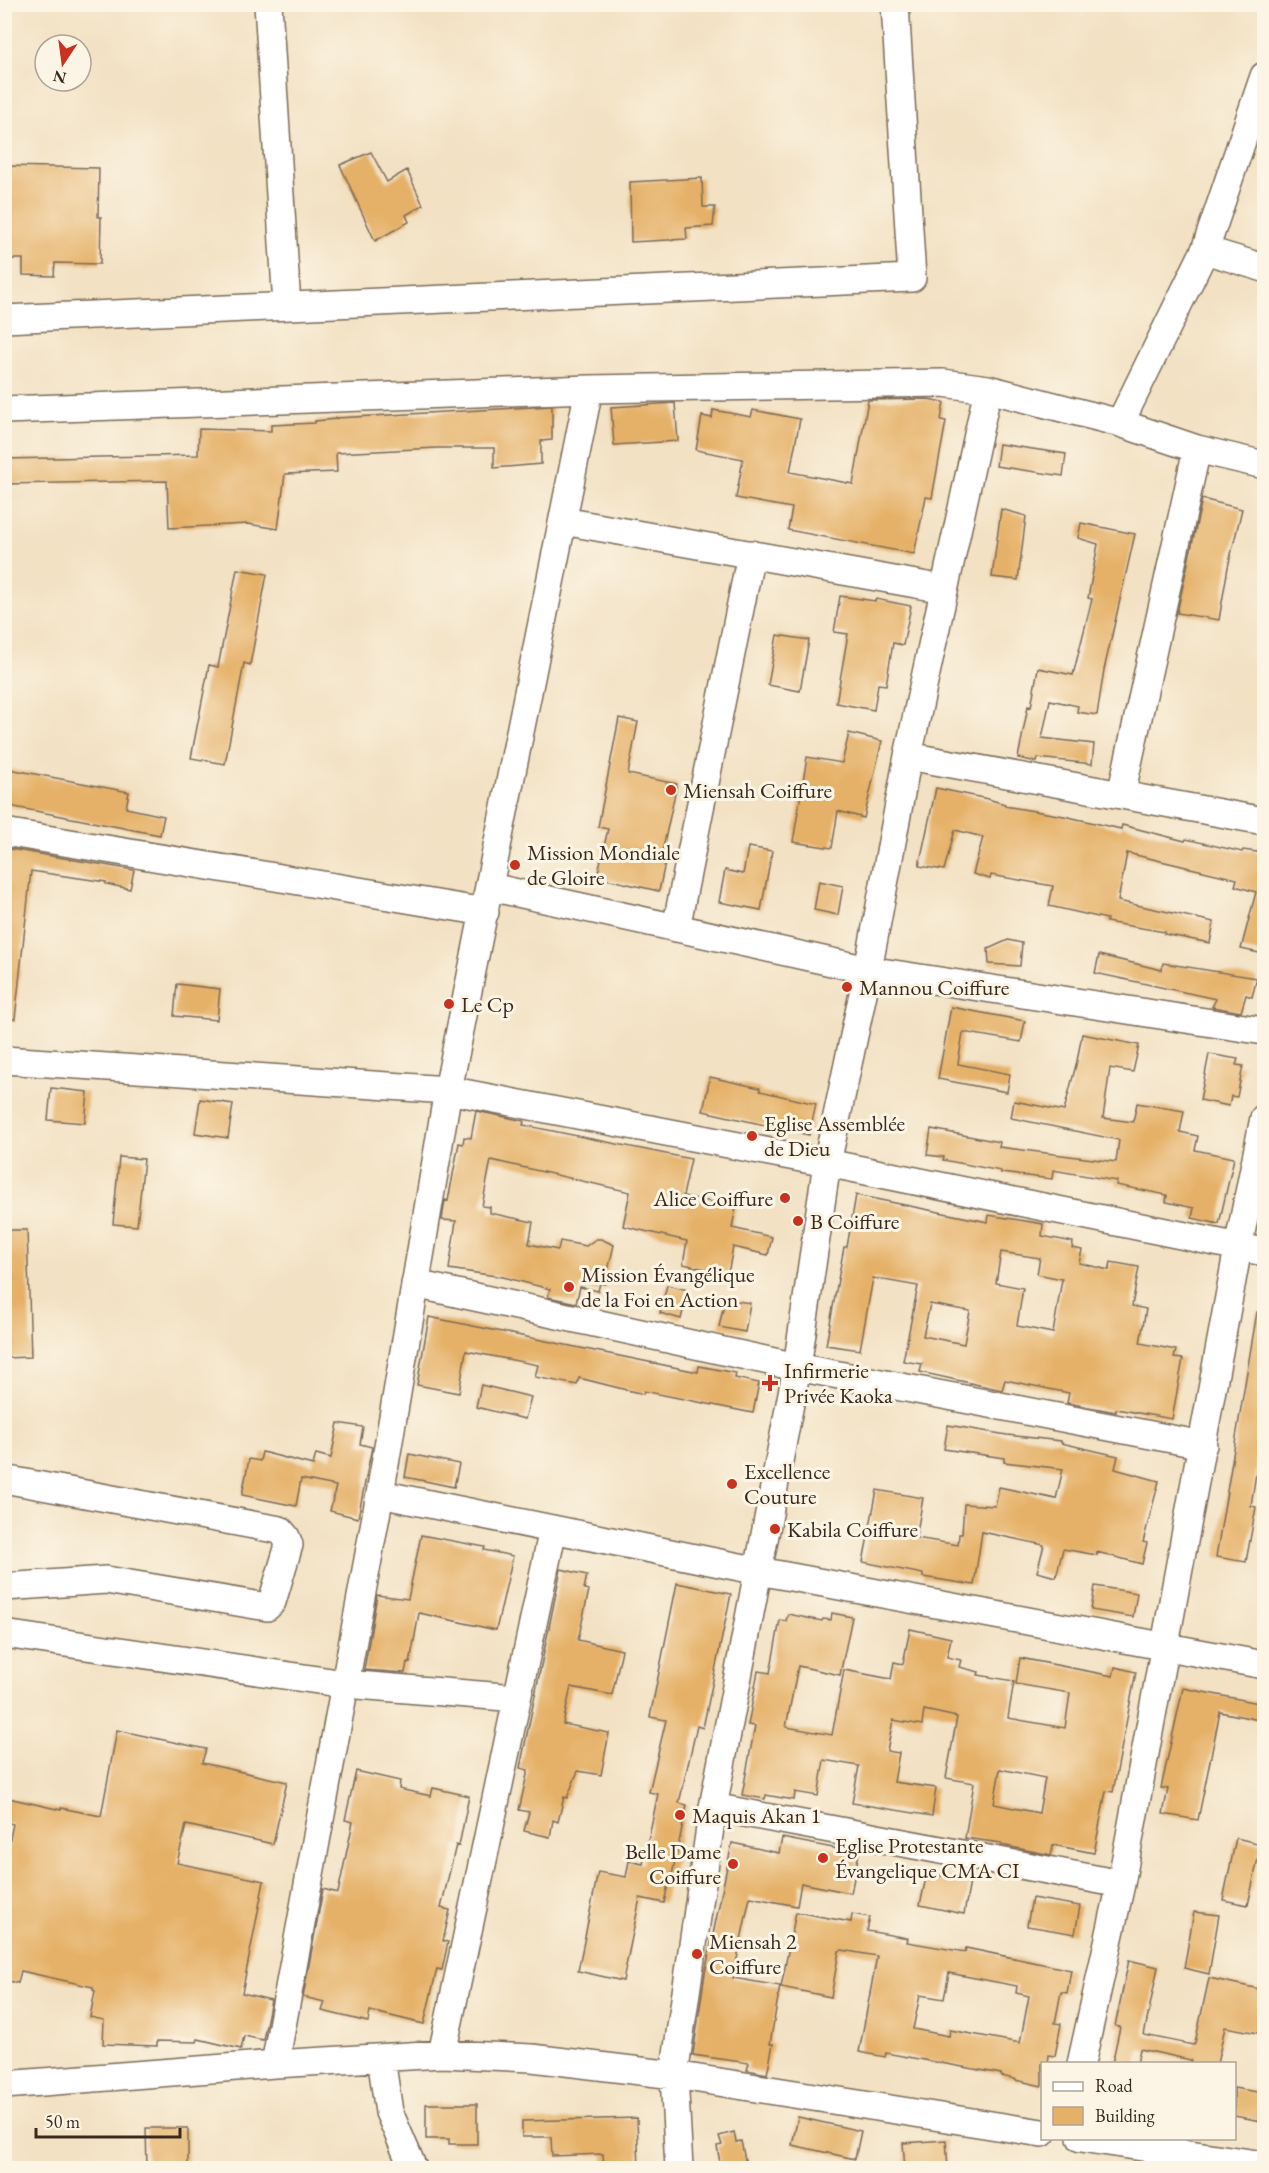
<svg xmlns="http://www.w3.org/2000/svg" width="1269" height="2173" font-family="'EB Garamond',serif">
	<style>
		.building { fill: #e5b168; fill-rule: evenodd }
		.lines { fill: none; stroke-linecap: round; stroke-linejoin: round }
		.minor-casing { stroke: #7b6a58; stroke-width: 30 }
		.minor { stroke: #fff; stroke-width: 27 }
		.poi-dot { fill: #c8321e; stroke: #fcf5e5; stroke-width: 2 }
		.labels { text-anchor: middle; stroke-width: 6; stroke-linejoin: round; paint-order: stroke }
		.poi-label { font-size: 22px; fill: #3b2a1e; stroke: #fcf5e5; text-anchor: start }
	</style>
	<rect width="100%" height="100%" fill="#fcf5e5"/>
	<filter id="ink" filterUnits="userSpaceOnUse"><feTurbulence type="fractalNoise" baseFrequency=".0167" numOctaves="2"/><feDisplacementMap in="SourceGraphic" scale="12" xChannelSelector="R" yChannelSelector="G"/><feConvolveMatrix kernelMatrix="1 2 1 2 8 2 1 2 1" color-interpolation-filters="sRGB"/></filter>
	<filter id="wash" filterUnits="userSpaceOnUse"><feTurbulence type="fractalNoise" baseFrequency=".008" numOctaves="4" result="noise"/><feDisplacementMap in="SourceGraphic" scale="24" xChannelSelector="R" yChannelSelector="G"/><feGaussianBlur stdDeviation="1.35" result="paint"/><feColorMatrix in="noise" values="0 0 0 0 0 0 0 0 0 0 0 0 0 0 0 0 0 1.4 0 .05"/><feComposite in="paint" operator="in"/></filter>
	<g filter="url(#wash)">
		<rect width="100%" height="100%" fill="#f2e1c3"/>
		<g id="blocks">
			<!-- building -->
			<path class="building" d="M371 152 387 182 407 170 423 205 406 215 409 222 375 241 340 165Z
				M4 166 99 168 98 217H101L100 264 55 263 54 276 23 275V259H4Z
				M702 178 703 207H715L713 226 686 228 687 239 631 242 630 182Z
				M928 399 944 402 941 420 946 421 932 498 926 497 914 554 788 530 792 508 736 498 743 459 696 450 702 416 712 418 713 410 751 417 753 410 800 419 790 472 853 484 868 400Z
				M675 403 678 441 614 445 611 407Z
				M552 406V440L541 441V464L494 468V448H437L336 453 337 472 285 474 278 529 248 524 169 528 167 481 4 484V459L198 455 199 429 271 431V425L315 423V421L336 419V418Z
				M999 444 1066 454 1063 476 996 466Z
				M1202 499 1242 509 1228 567 1219 620 1177 613Z
				M1001 509 1026 516 1018 580 992 577Z
				M1081 523 1135 534 1104 670 1097 715 1077 712 1078 706 1050 700 1042 738 1094 744 1092 764 1038 758 1037 762 1018 758 1028 706 1031 707 1038 668 1073 675 1092 599 1088 598 1098 544 1078 538Z
				M237 569 267 574 250 665 244 663 225 764 191 758 209 665 218 667Z
				M840 596 875 601 876 599 911 606 903 645 893 643 886 685 878 684 874 710 836 703 848 634 834 632Z
				M777 635 809 640 800 691 768 685Z
				M619 718 638 722 628 774 677 784 662 853 667 854 659 891 597 877 608 829 598 827Z
				M849 733 882 741 864 818 838 811 832 848 793 842 807 757 842 763Z
				M4 768 129 792 126 808 164 816 160 835 4 805Z
				M936 788 988 799 1005 804V806L1064 816 1121 829 1122 825 1185 841 1186 839 1242 852 1243 850 1264 853V954L1241 949 1256 892 1235 886 1237 879 1127 853 1118 901 1214 922 1210 943 1164 934 1165 932 1106 922 1107 919 1049 906 1053 886 991 875 990 879 973 874 983 837 955 830 944 870 919 866Z
				M748 847 772 851 761 910 719 902 725 870 743 874Z
				M4 848 134 870 130 889 106 884V882L31 871 15 1019H4Z
				M819 881 843 886 838 915 814 910Z
				M1008 940 1022 943 1020 966 989 964 988 949Z
				M1099 955 1162 970 1163 963 1257 978 1252 997 1246 995 1241 1012 1212 1007 1216 999 1095 973Z
				M177 984 220 989 217 1020 174 1016Z
				M951 1007 1025 1021 1021 1042 963 1032 958 1064 1010 1074 1007 1092 938 1079Z
				M1082 1034 1139 1045 1133 1072 1110 1068 1103 1118 1133 1122 1137 1103 1184 1111 1180 1132 1198 1136 1195 1150 1234 1158 1219 1224 1192 1218 1194 1208 1166 1202 1167 1195 1116 1185 1117 1181 1053 1170 1052 1179 1001 1173V1171L943 1160 944 1157 927 1155 931 1129 1000 1142 999 1147 1116 1162 1119 1140 1011 1118 1014 1101 1064 1111 1077 1061Z
				M1209 1054 1238 1059 1236 1065 1243 1066 1237 1097 1231 1096 1229 1106 1200 1100Z
				M710 1077 760 1088V1091L816 1104 809 1135 703 1111Z
				M51 1088 88 1092 85 1123 48 1120Z
				M200 1099 233 1104 228 1138 195 1133Z
				M476 1111 524 1121 523 1125 691 1159 683 1196 736 1207 732 1228 772 1237 768 1255 733 1247 728 1274 683 1264 687 1241 623 1226 630 1192 491 1160 482 1206 490 1207V1213L533 1222 529 1244 558 1250 560 1241 586 1246 596 1239H601L614 1245 605 1284 600 1283 598 1291 580 1287 576 1303 548 1297 550 1289 503 1277 449 1269 456 1221 442 1220 445 1200 448 1201 459 1143 463 1144 464 1137 471 1138Z
				M119 1157 144 1159 137 1226 113 1224Z
				M856 1195 988 1222 989 1215 1043 1224 1042 1236 1073 1242 1072 1248 1082 1250 1079 1263 1109 1270 1111 1262 1139 1267 1132 1306 1146 1309 1140 1343 1176 1350 1174 1358 1183 1359 1172 1419 1116 1409V1412L1067 1403 1069 1393 1005 1380 1002 1390 920 1372 922 1364 903 1361 918 1286 873 1278 860 1350 826 1345 844 1247H847ZM1001 1252 1040 1258 1037 1274 1062 1279 1053 1333 1017 1326 1023 1288 996 1283ZM930 1304 970 1311 964 1344 923 1336Z
				M4 1230H27L31 1357 4 1358Z
				M667 1285 688 1290 681 1319 660 1313Z
				M725 1299 750 1303 745 1332 719 1327Z
				M1257 1312H1264V1401L1261 1421H1264L1251 1506 1256 1507 1246 1562 1216 1557Z
				M429 1317 698 1372 699 1366 736 1373 735 1378 759 1383 753 1413 644 1391 643 1394 579 1378 577 1385 535 1377 538 1365 466 1351 459 1393 417 1385Z
				M481 1385 531 1397 525 1419 476 1407Z
				M338 1423 363 1427 360 1444 372 1447 358 1518 330 1511 336 1486 301 1479 296 1506 242 1495 249 1459 260 1461 262 1452 313 1465 316 1454 331 1458Z
				M948 1425 1007 1435 1061 1441V1443L1118 1456 1115 1469 1159 1481 1143 1542 1147 1543 1142 1564 1097 1552V1555L1063 1549 1056 1577 1037 1572 1044 1545 982 1532 974 1585 923 1577V1574L863 1562 877 1490 923 1498 916 1538 958 1545 959 1534H962L964 1504 995 1506 999 1487 1056 1499 1063 1469 1004 1462V1458L944 1449Z
				M409 1454 459 1464 454 1487 405 1477Z
				M421 1535 485 1547 484 1550 513 1556 496 1630 419 1613 410 1663 407 1662 405 1673 364 1670 377 1595 408 1599Z
				M561 1569 587 1575 584 1589 589 1590 578 1640 622 1650 612 1695 571 1687 563 1724 609 1733 601 1775 578 1771 567 1798 564 1797 558 1822 553 1820 550 1837 524 1831 529 1812 519 1810 528 1770 520 1768Z
				M677 1583 731 1594 703 1728 697 1726 679 1803 687 1805 672 1875H670L664 1903 640 1898 623 1981 578 1971 598 1872 626 1877 629 1861 643 1864 658 1794 649 1792 666 1720 650 1717Z
				M1095 1586 1137 1593 1133 1617 1091 1610Z
				M832 1613 852 1617 840 1675 798 1666 786 1727 832 1735 844 1670 891 1679 894 1662 903 1664 910 1629 951 1638 947 1657 961 1660 959 1667 979 1672 978 1675 1014 1681 1008 1718 1065 1728 1070 1693 1016 1684 1020 1658 1113 1676 1115 1667 1136 1672 1113 1792 1106 1791 1094 1853 1053 1845 1051 1855 1001 1845V1843L965 1838 974 1783 946 1778 957 1717 924 1710 922 1725 893 1720 887 1751 899 1753 894 1782 936 1788 932 1816 852 1803 859 1766 824 1760 818 1796 795 1792 794 1800 766 1795 765 1799 742 1795 755 1726 748 1725 758 1671 770 1673 780 1620 786 1621 788 1614 822 1621 823 1619 831 1620ZM1000 1769 1045 1778 1039 1813 994 1804Z
				M1183 1688 1264 1704V1721L1220 1712 1198 1820 1163 1814 1168 1789 1161 1788Z
				M117 1730 206 1749 202 1763 287 1782 273 1844 186 1825 177 1863 264 1881 242 1993 271 2000 263 2040 244 2036 241 2049 198 2039 197 2042 157 2041V2046L103 2044 104 2020 90 2017 95 1991 93 1990V1987L21 1971 18 1983 4 1980V1867L13 1824 4 1822V1797L61 1810V1808L101 1816Z
				M356 1771 400 1781 399 1789 431 1796 433 1788 469 1796 459 1846 456 1845 441 1908 450 1910 443 1941 448 1942 442 1970 437 1969 424 2024 370 2011 368 2022 322 2011 325 2002 303 1997 323 1889 338 1893 353 1822 345 1820Z
				M782 1838 859 1853 851 1893 801 1883 797 1906 750 1897 733 1978 780 1986 770 2044H773L767 2074 747 2070 749 2063 693 2055 705 1973 732 1843 779 1853Z
				M1236 1838 1261 1844 1248 1905 1223 1900Z
				M927 1873 970 1882 964 1914 920 1905Z
				M1032 1898 1080 1906 1075 1934 1027 1926Z
				M796 1912 851 1922 852 1914 870 1917 867 1931 908 1938 907 1942 965 1952 966 1948 1071 1970 1067 1993 1061 1992 1055 2023 1061 2024 1055 2056 1049 2055 1048 2064H1042V2086L1015 2080V2079L1001 2076V2074L886 2053 885 2057 859 2052 877 1956 842 1950 839 1951 831 1997 781 1987ZM949 1973 1017 1986 1016 1993 1029 1996 1020 2043 950 2030 949 2036 913 2029 920 1995 944 1999Z
				M1194 1912 1219 1915 1209 1974 1184 1968Z
				M1129 1960 1158 1967 1144 2035 1193 2045 1195 2043 1209 1978 1264 1990V2034L1225 2027 1217 2064H1190L1191 2060 1140 2049 1137 2064H1112L1120 2027 1115 2026Z
				M1234 2088 1264 2093 1261 2121 1234 2116Z
				M426 2104H477V2144H449V2139H426Z
				M798 2117 861 2131 855 2159 792 2145Z
				M637 2118 639 2169H604L603 2154 552 2156 551 2137H522V2121Z
				M146 2128H188V2169H147Z
				M734 2132 736 2142 741 2141 747 2169H721L717 2146 722 2145 719 2136Z
				M946 2140 948 2169H905L903 2143Z"/>
		</g>
	</g>
	<g filter="url(#ink)">
		<use href="#blocks" fill-opacity="0" stroke="#7b6a58" stroke-width="1.5"/>
		<g class="lines">
			<!-- minor casing -->
			<g class="minor-casing">
				<path id="minor" d="M268 4 287 306
					M1205 250 1264 268
					M4 319 912 278 895 4
					M4 410 589 389 943 383 988 389 1120 423 1197 449 1264 465
					M1120 423 1205 250 1264 76
					M563 521 944 589
					M908 756 1264 821
					M1121 795 1197 449
					M4 832 485 912
					M490 887 868 970 1264 1031
					M676 928 751 554
					M4 1060 448 1090 827 1163 1264 1252
					M415 1284 797 1367 1203 1445
					M4 1479 280 1530 286 1537 289 1545 272 1602 267 1607 106 1580 4 1587
					M380 1494 759 1571 1264 1665
					M4 1634 345 1684 517 1698
					M713 1807 1121 1884
					M442 2054 553 1529
					M381 2058 389 2112 413 2168
					M275 2064 380 1494 448 1090 589 389
					M1081 2064 1121 1884 1238 1248 1264 1118
					M4 2085 275 2064 442 2054 532 2058 674 2075 1042 2133
					M1081 2138 1264 2165
					M679 2168 674 2075 713 1807 797 1367 827 1163 868 970 908 756 988 389"/>
			</g>
			<!-- minor -->
			<use href="#minor" class="minor"/>
		</g>
	</g>
	<!-- markers -->
	<g class="poi-dot">
		<circle cx="671" cy="790" r="6"/>
		<circle cx="515" cy="865" r="6"/>
		<circle cx="847" cy="987" r="6"/>
		<circle cx="449" cy="1004" r="6"/>
		<circle cx="752" cy="1136" r="6"/>
		<circle cx="785" cy="1198" r="6"/>
		<circle cx="798" cy="1221" r="6"/>
		<circle cx="569" cy="1287" r="6"/>
		<path d="M767 1374h6v6h6v6h-6v6h-6v-6h-6v-6h6z"/>
		<circle cx="732" cy="1484" r="6"/>
		<circle cx="775" cy="1529" r="6"/>
		<circle cx="680" cy="1815" r="6"/>
		<circle cx="823" cy="1858" r="6"/>
		<circle cx="733" cy="1864" r="6"/>
		<circle cx="697" cy="1954" r="6"/>
	</g>
	<g class="labels">
		<!-- poi labels -->
		<g class="poi-label">
			<text x="683" y="798">Miensah Coiffure</text>
			<text x="527" y="860">Mission Mondiale<tspan x="527" dy="25">de Gloire</tspan></text>
			<text x="859" y="995">Mannou Coiffure</text>
			<text x="461" y="1012">Le Cp</text>
			<text x="764" y="1131">Eglise Assemblée<tspan x="764" dy="25">de Dieu</tspan></text>
			<text x="773" y="1206" text-anchor="end">Alice Coiffure</text>
			<text x="810" y="1229">B Coiffure</text>
			<text x="581" y="1282">Mission Évangélique<tspan x="581" dy="25">de la Foi en Action</tspan></text>
			<text x="784" y="1378">Infirmerie<tspan x="784" dy="25">Privée Kaoka</tspan></text>
			<text x="744" y="1479">Excellence<tspan x="744" dy="25">Couture</tspan></text>
			<text x="787" y="1537">Kabila Coiffure</text>
			<text x="692" y="1823">Maquis Akan 1</text>
			<text x="835" y="1853">Eglise Protestante<tspan x="835" dy="25">Évangelique CMA CI</tspan></text>
			<text x="721" y="1859" text-anchor="end">Belle Dame<tspan x="721" dy="25">Coiffure</tspan></text>
			<text x="709" y="1949">Miensah 2<tspan x="709" dy="25">Coiffure</tspan></text>
		</g>
	</g>
	<!-- margin -->
	<rect width="1269" height="2173" fill="none" stroke="#fcf5e5" stroke-width="24"/>
	<!-- legend -->
	<rect x="1041" y="2062" width="195" height="78" fill="#fcf5e5" stroke="#afa495" stroke-width="1.5"/>
	<rect x="1053" y="2082" width="30" height="9" fill="#ffffff" stroke="#afa495" stroke-width="1.5"/>
	<text x="1095" y="2092" font-size="18" fill="#3b2a1e">Road</text>
	<rect x="1053" y="2107" width="30" height="18" fill="#e5b168" stroke="#afa495" stroke-width="1.5"/>
	<text x="1095" y="2122" font-size="18" fill="#3b2a1e">Building</text>
	<!-- north arrow -->
	<g transform="translate(63 63) rotate(193)"><circle r="28" fill="#fcf5e5" stroke="#afa495" stroke-width="1.5"/>
	<path d="M0-4.5L10 22L0 15L-10 22Z" fill="#c8321e"/>
	<text y="-9" font-size="16" font-weight="bold" text-anchor="middle" fill="#3b2a1e">N</text>
	</g>
	<!-- scale -->
	<path d="M36 2128v9h144v-9" fill="none" stroke="#3b2a1e" stroke-width="3"/>
	<text x="45" y="2128" font-size="18" fill="#3b2a1e" stroke="#fcf5e5" stroke-width="4.5" paint-order="stroke">50 m</text>
</svg>
